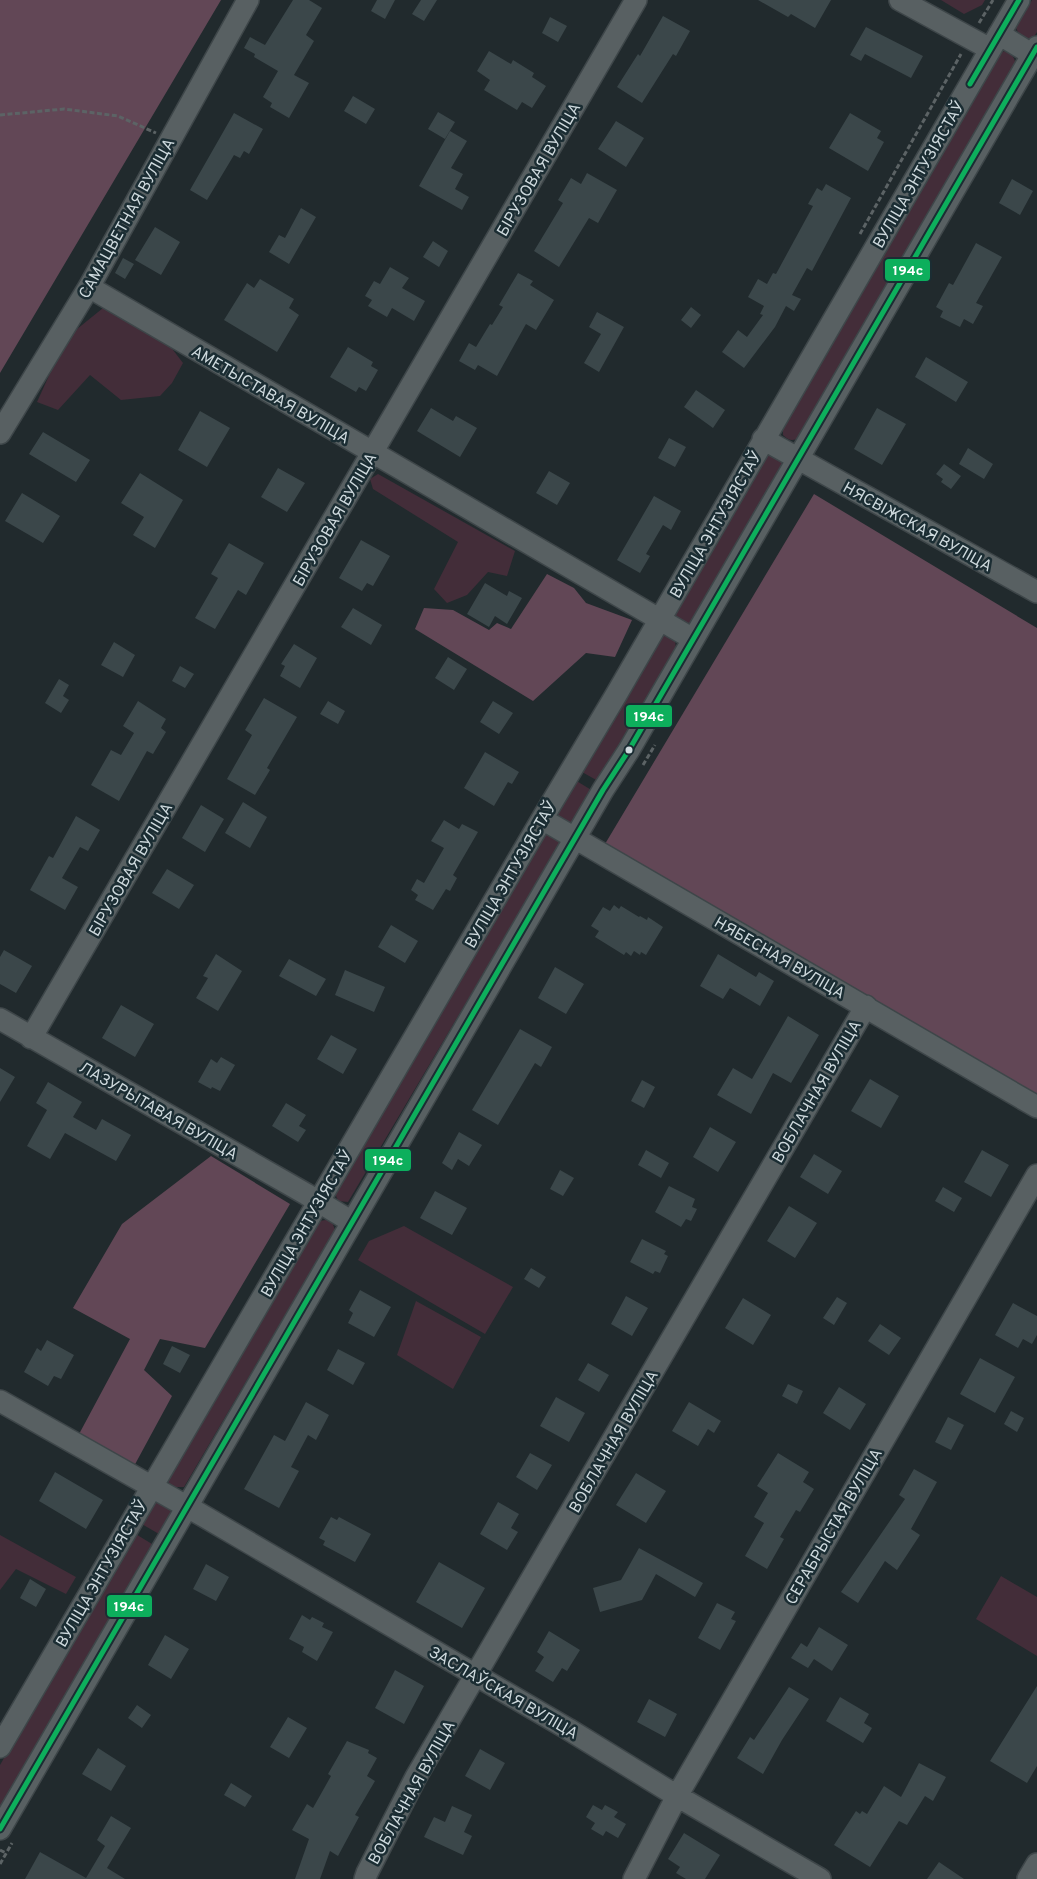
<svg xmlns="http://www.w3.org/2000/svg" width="1037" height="1879" font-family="Overpass,sans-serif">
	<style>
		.green { fill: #432d39 }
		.forest { fill: #624756 }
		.building { fill: #3b474a }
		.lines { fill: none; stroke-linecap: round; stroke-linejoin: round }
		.minor-casing { stroke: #3e4649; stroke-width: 24 }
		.path { stroke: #5c6365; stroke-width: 3; stroke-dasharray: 5 2.5; stroke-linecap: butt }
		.minor { stroke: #586062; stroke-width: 21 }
		.bus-1-casing { stroke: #1b2d33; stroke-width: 9 }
		.bus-1 { stroke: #0daf5c; stroke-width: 5 }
		.bus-dot { fill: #ced9dd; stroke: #1b2d33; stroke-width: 2 }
		.labels { text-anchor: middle; stroke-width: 5; stroke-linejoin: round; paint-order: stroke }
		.street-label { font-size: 16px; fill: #ced9dd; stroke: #1b2d33 }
		.line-badge { stroke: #1b2d33; stroke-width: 2 }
		.badge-label { font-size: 14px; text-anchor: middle; font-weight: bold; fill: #fff }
	</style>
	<rect width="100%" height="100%" fill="#212a2d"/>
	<!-- green -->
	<path class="green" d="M941 0H985L982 5 964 14Z
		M1032 0H1037V32L1033 38H1021L1016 28Z
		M1004 51C1013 54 1015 58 1016 67L800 438C792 441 789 441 783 435V429L998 56Z
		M103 308 170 346 183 363 172 383 160 396 121 400 90 375 58 410 37 402 66 338Z
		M767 452 785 463 690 624C682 624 676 620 673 613Z
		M378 474 515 551 507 576 488 572 467 595 447 603 434 589 458 542 373 489 370 479Z
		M665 635 671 636 675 641 676 648 598 781 582 772 659 639Z
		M575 780 593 791 573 824 563 822 555 814Z
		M550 833 558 838 560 844 348 1202 338 1201 335 1193 544 835Z
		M331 1219 335 1230 184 1487H171L166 1477 320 1221Z
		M404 1226 513 1287 485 1334 358 1260 369 1241Z
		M416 1301 481 1337 453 1389 397 1355Z
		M158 1501 169 1508 171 1512 159 1534 140 1523 154 1502Z
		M134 1533 152 1544 0 1808V1765Z
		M0 1535 76 1577 66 1594 16 1569 0 1590Z
		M1001 1576 1037 1597V1656L976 1619Z"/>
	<!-- forest -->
	<path class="forest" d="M0 0H221L0 373Z
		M814 494 1037 628V1095L605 844Z
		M547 574 574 588 586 603 632 620 615 657 586 653 533 701 415 629 424 608 453 610 489 630 497 623 511 629Z
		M211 1156 290 1204 205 1348 160 1339 144 1370 172 1396 133 1468 78 1436 130 1339 73 1308 122 1224Z"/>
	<!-- building -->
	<path class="building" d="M293 0H309L322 8 306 35 314 41 294 75 309 83 289 118 270 107 272 103 263 97 278 71 254 57 255 54 244 48 250 37 265 45Z
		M377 0H395L385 19 371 11Z
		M421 0H437L424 21 412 14Z
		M758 0H831L815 28 791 14 788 17Z
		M663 16 690 31 676 56 673 54 642 103 617 87 638 54 640 56Z
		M550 17 567 26 558 42 542 33Z
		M866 27 923 56 911 78 865 54 861 61 850 55Z
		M489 51 511 64 513 60 534 73 532 77 546 86 532 108 522 102 517 110 484 90 490 80 477 71Z
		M353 96 375 109 366 124 344 111Z
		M438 112 455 122 445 139 428 129Z
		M234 113 263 129 249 154 244 151 240 158 234 155 207 200 190 190Z
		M850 113 881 131 877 138 884 142 868 171 829 148Z
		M616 121 644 138 626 167 598 149Z
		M450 131 467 141 451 168 463 174 455 189 469 197 462 210 419 186Z
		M587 173 617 190 598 223 589 218 559 267 534 251 563 203 558 200 571 178 581 184Z
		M1012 179 1033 191 1020 215 999 203Z
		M826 184 851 198 812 271 807 268 792 295 801 299 794 311 786 306 775 327 744 368 722 352 738 330 747 337 763 315 760 314 764 306 748 297 758 279 767 284 773 273 776 274 813 206 808 204 817 188 822 191Z
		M301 208 316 217 289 264 269 252 279 235 285 238Z
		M155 227 180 242 161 275 135 260Z
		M433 241 448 251 439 267 423 257Z
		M976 243 1002 257 976 303 983 306 973 324 964 319 960 327 940 317 943 311 936 307 949 283 953 285Z
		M123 258 134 264 125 279 115 273Z
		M390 267 409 278 402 288 425 301 414 321 392 308 387 317 368 306 372 300 365 296 374 281 380 284Z
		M518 273 533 281 530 285 554 300 536 330 526 324 497 376 478 365 475 370 459 361 469 343 476 347 490 324 492 325 503 307 499 305Z
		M260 279 294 299 289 308 299 315 277 352 224 320 247 283 254 288Z
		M691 307 701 315 691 328 681 320Z
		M597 312 624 327 599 372 584 363 601 334 589 327Z
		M348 347 373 362 371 366 378 370 366 391 359 387 356 392 330 377Z
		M926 357 968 382 956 402 915 377Z
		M696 390 725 410 713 428 684 407Z
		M431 408 453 421 456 416 477 428 460 457 417 431Z
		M877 408 906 424 882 465 854 449Z
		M200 411 230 428 207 467 178 450Z
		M43 432 90 460 76 482 29 454Z
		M669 438 686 447 675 467 658 458Z
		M968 448 993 464 984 479 959 464Z
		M944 464 961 476 951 489 941 482 943 479 936 474Z
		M278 468 305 483 287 512 261 497Z
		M549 471 570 483 557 505 536 493Z
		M140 473 183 500 155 548 133 535 144 517 121 503Z
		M22 493 60 516 43 543 5 521Z
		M654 496 681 511 671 530 663 525 646 554 650 556 640 573 617 560Z
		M361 540 390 556 373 586 367 583 362 591 339 578Z
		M229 543 264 563 246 595 238 590 215 629 195 618 218 578 211 574Z
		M485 583 507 596 509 591 522 598 507 624 495 616 489 627 467 614Z
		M353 608 382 625 371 645 341 627Z
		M114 642 135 655 123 677 101 665Z
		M294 644 317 658 300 688 280 676 285 666 281 664Z
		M448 657 467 669 454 690 435 678Z
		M180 666 194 674 185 688 172 681Z
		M59 679 69 685 63 696 69 700 61 713 45 703Z
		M264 698 297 717 267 768 270 770 255 795 227 779 252 735 245 730Z
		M138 701 166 719 161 728 166 732 153 754 147 751 119 801 91 785 111 750 121 755 134 733 123 726Z
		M328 701 345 711 338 724 320 714Z
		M493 701 513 713 499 734 480 722Z
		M485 752 519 772 512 784 508 782 494 806 464 788Z
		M243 802 267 817 250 848 225 833Z
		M201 805 224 819 205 852 182 838Z
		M76 816 100 830 88 851 80 847 62 878 78 887 65 910 30 890 49 856 53 858Z
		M444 820 459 829 462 824 478 832 453 875 457 878 450 891 446 889 433 910 415 900 418 895 411 890 417 879 424 883 444 848 431 841Z
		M167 869 194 885 179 909 152 893Z
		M614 905 619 909 621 906 639 917 640 916 647 920 648 917 663 927 646 955 641 952 640 955 634 951 631 956 626 952 624 955 595 937 599 931 591 926 603 907 610 911Z
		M391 925 418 941 405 963 378 947Z
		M4 950 32 966 16 993 0 984V957Z
		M216 954 242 971 218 1011 196 998 208 978 203 976Z
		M718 954 756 977 759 972 774 981 760 1006 730 988 723 999 700 986Z
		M289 959 326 979 316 996 279 976Z
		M555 967 584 984 566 1014 538 998Z
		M345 970 385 987 374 1012 335 995Z
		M121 1005 154 1024 135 1057 102 1038Z
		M788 1016 819 1035 791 1083 773 1073 751 1114 717 1095 733 1068 752 1079Z
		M520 1029 552 1047 541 1067 535 1063 498 1125 472 1110Z
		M331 1035 357 1049 343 1074 317 1059Z
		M221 1057 235 1065 220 1091 212 1087 211 1089 198 1082 211 1059 217 1063Z
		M0 1068 15 1077 0 1102Z
		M870 1079 899 1096 881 1128 851 1111Z
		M642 1080 655 1087 644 1108 631 1101Z
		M48 1082 82 1102 73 1117 96 1130 102 1119 131 1135 116 1161 65 1133 50 1159 27 1146 47 1110 36 1103Z
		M286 1103 306 1115 299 1126 306 1130 298 1142 272 1126Z
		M710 1127 736 1142 718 1172 693 1157Z
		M459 1132 482 1145 469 1166 458 1159 452 1170 442 1163Z
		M646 1150 669 1163 661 1178 638 1165Z
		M982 1150 1009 1165 991 1197 964 1182Z
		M814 1154 842 1171 828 1194 800 1177Z
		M560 1170 574 1178 563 1196 550 1189Z
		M669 1186 695 1199 692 1207 697 1209 691 1221 686 1219 681 1227 655 1212Z
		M943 1187 962 1198 954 1212 935 1201Z
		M435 1191 467 1208 452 1235 420 1218Z
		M789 1206 817 1223 795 1258 767 1241Z
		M642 1239 666 1251 664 1254 668 1256 660 1273 655 1271 653 1274 630 1262Z
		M531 1268 546 1277 539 1288 524 1279Z
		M360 1290 391 1307 374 1337 348 1323 353 1313 349 1310Z
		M626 1296 648 1308 632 1336 611 1324Z
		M837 1297 847 1303 834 1325 823 1318Z
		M743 1298 771 1315 753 1345 725 1328Z
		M1013 1303 1037 1316V1335L1032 1344 1023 1339 1018 1348 995 1335Z
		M880 1324 901 1338 889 1355 868 1341Z
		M47 1340 74 1355 61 1379 54 1376 48 1386 24 1372 37 1348 41 1351Z
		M172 1346 190 1355 180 1373 163 1364Z
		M338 1349 365 1363 353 1385 327 1370Z
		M980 1358 1015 1377 995 1413 960 1394Z
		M588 1363 609 1375 599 1392 578 1380Z
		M788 1384 803 1391 797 1404 782 1396Z
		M839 1387 866 1404 850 1430 823 1413Z
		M556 1397 585 1413 569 1442 540 1426Z
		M306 1402 329 1415 316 1440 308 1435 291 1467 299 1471 279 1508 244 1489 274 1435 285 1441Z
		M689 1402 721 1421 714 1433 708 1429 698 1446 672 1431Z
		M1011 1411 1024 1418 1017 1432 1004 1424Z
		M948 1417 964 1425 951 1450 935 1442Z
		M530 1453 552 1465 537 1490 516 1477Z
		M778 1453 809 1472 803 1482 814 1489 800 1512 796 1510 780 1537 784 1539 767 1569 745 1556 764 1523 754 1517 768 1493 757 1486Z
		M914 1469 937 1482 911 1529 920 1535 897 1570 885 1561 858 1603 841 1592 905 1499 899 1495Z
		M55 1472 103 1500 86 1529 39 1501Z
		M636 1473 666 1491 646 1523 616 1505Z
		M498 1502 519 1514 511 1528 518 1532 507 1550 480 1534Z
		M331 1517 337 1520 339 1517 371 1534 355 1562 323 1545 325 1541 319 1538Z
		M639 1548 703 1583 695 1597 656 1574 642 1600 600 1612 593 1588 621 1580Z
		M439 1562 485 1588 462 1628 416 1602Z
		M206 1564 229 1577 216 1601 193 1589Z
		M30 1579 46 1589 36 1607 20 1598Z
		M717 1603 735 1612 731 1619 736 1621 720 1650 698 1638Z
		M302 1615 310 1620 312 1617 324 1623 322 1627 333 1632 317 1661 302 1652 304 1647 289 1639Z
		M819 1627 848 1645 832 1671 814 1659 808 1668 791 1658 801 1643 807 1647Z
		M549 1631 580 1650 567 1671 562 1668 553 1682 535 1671 544 1657 537 1652Z
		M165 1635 189 1649 171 1679 148 1665Z
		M395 1670 424 1686 404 1724 375 1708Z
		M1037 1686V1766L1027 1783 990 1761Z
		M789 1687 809 1699 782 1740 763 1774 737 1758 750 1737 754 1740Z
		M840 1697 869 1714 864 1723 872 1728 863 1743 826 1721Z
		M649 1699 677 1714 665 1737 637 1722Z
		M137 1705 151 1715 142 1728 128 1718Z
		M288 1717 307 1728 289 1758 270 1747Z
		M347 1741 369 1750 368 1753 377 1758 367 1776 375 1781 355 1815 359 1817 338 1856 330 1851 320 1879H295L309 1839 292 1830 307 1804 313 1808 331 1776 328 1774Z
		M98 1748 126 1766 111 1791 82 1774Z
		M480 1749 505 1763 490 1790 465 1776Z
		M919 1763 946 1777 933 1801 925 1796 907 1825 899 1821 870 1867 834 1845 856 1811 860 1814 862 1811 867 1814 884 1786 901 1797Z
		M231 1783 252 1796 245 1807 224 1795Z
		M593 1805 602 1810 605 1805 618 1812 614 1817 626 1824 618 1838 606 1831 603 1836 591 1829 595 1823 586 1817Z
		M452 1806 472 1815 464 1832 472 1836 463 1855 424 1837 434 1817 445 1822Z
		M111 1816 131 1828 107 1868 125 1879H25L40 1852 86 1878 105 1846 97 1840Z
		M684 1833 720 1855 705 1879H686L676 1873 680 1867 668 1859Z
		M939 1862 964 1879H927Z"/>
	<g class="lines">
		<!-- minor casing -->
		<g class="minor-casing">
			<path id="minor" d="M900 0 990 49
				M999 34 1033 55
				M89 287 693 639
				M0 433 89 287 248 0
				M763 439 1037 592
				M542 819 1037 1107
				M0 1019 306 1194 352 1222
				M31 1038 636 0
				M0 1401 200 1514 568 1729 677 1796 820 1879
				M0 1747 542 819 616 695 1019 0
				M0 1829 603 790 629 750 1037 47
				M365 1879 367 1873 416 1777 866 1006
				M634 1879 677 1796 1037 1175
				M1028 1879 1037 1864"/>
		</g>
		<!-- path -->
		<path class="path" d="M979 23 993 0
			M0 115 64 109 118 116 156 133
			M860 234 961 54
			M643 765 655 745
			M0 1850 6 1853
			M0 1864 12 1843"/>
		<!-- minor -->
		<use href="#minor" class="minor"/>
		<!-- bus-1 casing -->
		<g class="bus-1-casing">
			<path id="bus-1" d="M970 84 1019 0
				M0 1829 603 790 629 750 1037 47"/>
		</g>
		<!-- bus-1 -->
		<use href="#bus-1" class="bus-1"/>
	</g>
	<!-- markers -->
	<circle class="bus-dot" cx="629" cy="750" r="4.5"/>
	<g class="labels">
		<!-- street labels -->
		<g class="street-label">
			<text transform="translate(538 169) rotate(-60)" y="6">БІРУЗОВАЯ ВУЛІЦА</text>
			<text transform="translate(918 174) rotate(-60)" y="6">ВУЛІЦА ЭНТУЗІЯСТАЎ</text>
			<text transform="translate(126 218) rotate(-61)" y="6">САМАЦВЕТНАЯ ВУЛІЦА</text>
			<text transform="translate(271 394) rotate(30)" y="6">АМЕТЫСТАВАЯ ВУЛІЦА</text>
			<text transform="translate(334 519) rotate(-60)" y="6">БІРУЗОВАЯ ВУЛІЦА</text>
			<text transform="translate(715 524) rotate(-60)" y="6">ВУЛІЦА ЭНТУЗІЯСТАЎ</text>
			<text transform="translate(918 526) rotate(29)" y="6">НЯСВІЖСКАЯ ВУЛІЦА</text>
			<text transform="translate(130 869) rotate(-60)" y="6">БІРУЗОВАЯ ВУЛІЦА</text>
			<text transform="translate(510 874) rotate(-60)" y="6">ВУЛІЦА ЭНТУЗІЯСТАЎ</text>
			<text transform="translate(780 957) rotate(30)" y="6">НЯБЕСНАЯ ВУЛІЦА</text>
			<text transform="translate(816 1091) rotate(-60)" y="6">ВОБЛАЧНАЯ ВУЛІЦА</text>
			<text transform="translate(159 1110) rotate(30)" y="6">ЛАЗУРЫТАВАЯ ВУЛІЦА</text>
			<text transform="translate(306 1223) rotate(-60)" y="6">ВУЛІЦА ЭНТУЗІЯСТАЎ</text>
			<text transform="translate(613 1441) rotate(-60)" y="6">ВОБЛАЧНАЯ ВУЛІЦА</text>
			<text transform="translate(833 1526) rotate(-60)" y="6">СЕРАБРЫСТАЯ ВУЛІЦА</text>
			<text transform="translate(101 1573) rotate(-60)" y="6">ВУЛІЦА ЭНТУЗІЯСТАЎ</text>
			<text transform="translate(504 1692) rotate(30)" y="6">ЗАСЛАЎСКАЯ ВУЛІЦА</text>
			<text transform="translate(411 1792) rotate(-61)" y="6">ВОБЛАЧНАЯ ВУЛІЦА</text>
		</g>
	</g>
	<g class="line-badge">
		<rect x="884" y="258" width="47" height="24" rx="5" fill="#0daf5c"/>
		<rect x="625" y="704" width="48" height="24" rx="5" fill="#0daf5c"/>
		<rect x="364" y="1148" width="48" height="24" rx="5" fill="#0daf5c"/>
		<rect x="106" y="1594" width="47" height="24" rx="5" fill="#0daf5c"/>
	</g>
	<g class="badge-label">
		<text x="908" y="275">194с</text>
		<text x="649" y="721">194с</text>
		<text x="388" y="1165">194с</text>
		<text x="129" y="1611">194с</text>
	</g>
</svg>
